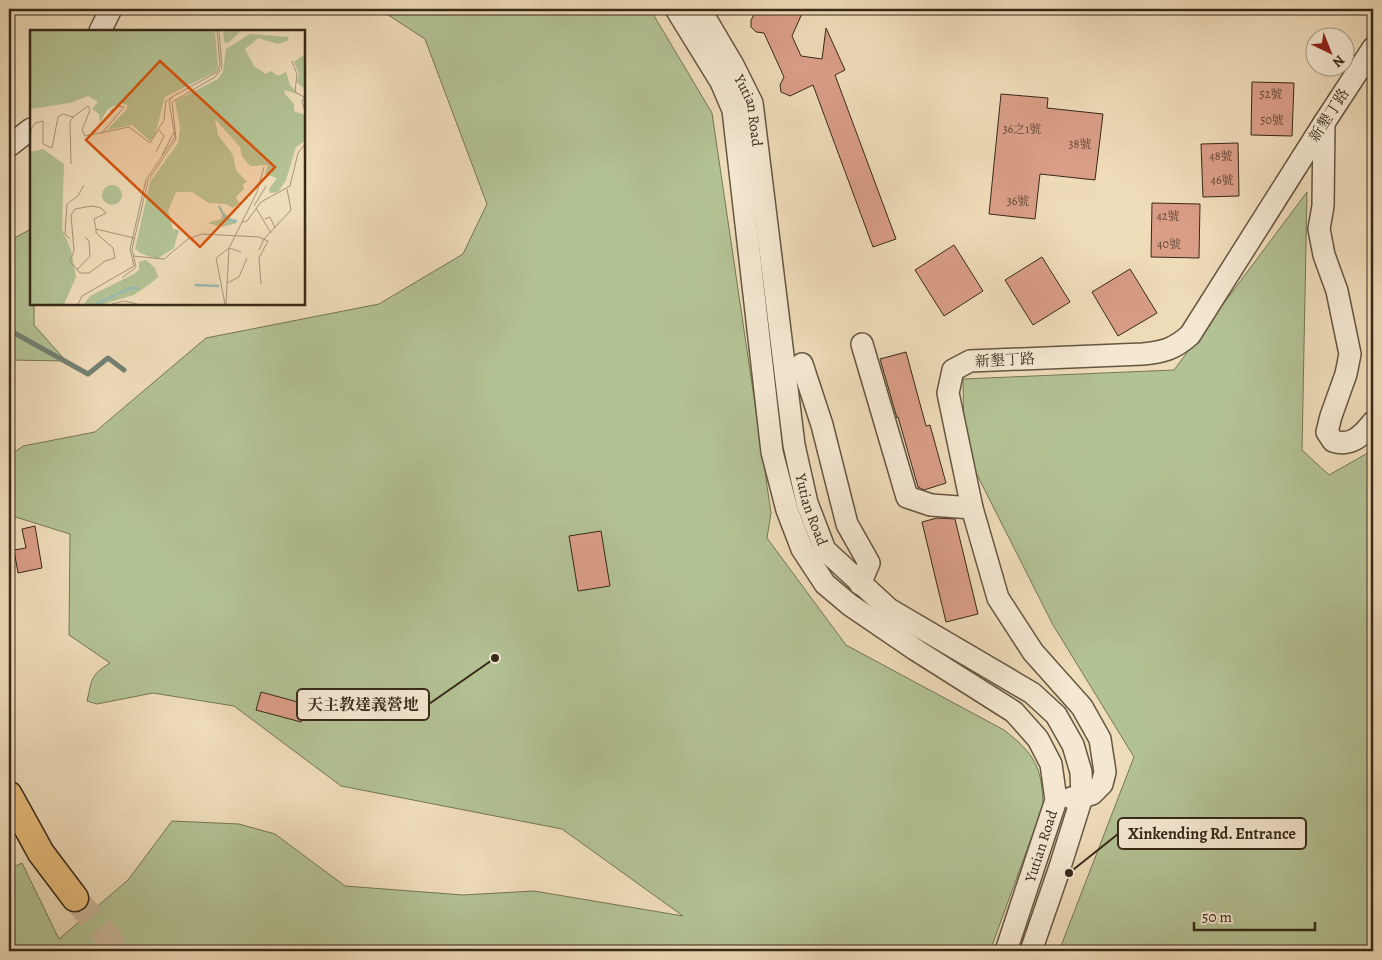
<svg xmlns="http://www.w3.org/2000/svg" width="1382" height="960" font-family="Alegreya,'Noto Serif TC',serif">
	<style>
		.green { fill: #b3c294; stroke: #757656 }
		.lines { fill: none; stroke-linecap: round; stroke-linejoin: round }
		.stream { stroke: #728174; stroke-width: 5 }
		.building { fill: #da9e87; stroke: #372918 }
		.major-tunnel { stroke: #cab899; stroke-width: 26; stroke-dasharray: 26 13; stroke-linecap: butt }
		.minor-casing { stroke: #655640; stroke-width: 24 }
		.major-casing { stroke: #372918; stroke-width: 29 }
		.minor { stroke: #f5e8d2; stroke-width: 21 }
		.major { stroke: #e8be7c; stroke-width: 26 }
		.labels { text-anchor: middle; stroke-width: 4.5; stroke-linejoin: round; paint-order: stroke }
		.number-label { font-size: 12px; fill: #604634 }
		.street-label { font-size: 15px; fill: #372918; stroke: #f5e8d2 }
		.inset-river { fill: none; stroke: #9abbb2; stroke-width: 2.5 }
		.inset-road { fill: none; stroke: #a59479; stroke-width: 1 }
		.view { fill: #d6540d; fill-opacity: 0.15; stroke: #d6540d; stroke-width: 2.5 }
		.inset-edge { fill: none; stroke: #372918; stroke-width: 2.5 }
		.leader { fill: none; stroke: #372918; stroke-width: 2 }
		.callout-dot { fill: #372918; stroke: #f5e8d2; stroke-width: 2 }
		.callout { fill: #f5e8d2; stroke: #372918; stroke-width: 2 }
		.callout-label { font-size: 16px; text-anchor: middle; font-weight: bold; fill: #372918 }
	</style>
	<rect width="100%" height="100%" fill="#efdcb9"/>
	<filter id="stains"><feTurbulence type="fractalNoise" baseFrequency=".004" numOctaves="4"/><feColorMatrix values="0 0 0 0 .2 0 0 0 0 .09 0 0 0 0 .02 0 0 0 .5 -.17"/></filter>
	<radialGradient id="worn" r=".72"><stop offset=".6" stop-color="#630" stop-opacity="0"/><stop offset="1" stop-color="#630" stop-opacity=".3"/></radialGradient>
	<!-- green -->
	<path class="green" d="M379 9H650L712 113 771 513 767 538 846 645 1004 730C1035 754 1042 767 1043 806L990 951H9V869L22 863 59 939 128 880 172 821 239 824 275 834 345 886 463 895 534 891 683 916 562 829 341 786 234 706 153 693 97 704 87 701C92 680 90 675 110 663L69 635 70 534 9 515V456L23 446 95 432 206 338 379 304 463 254 487 204 425 39Z
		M1307 192 1302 450 1329 475 1373 450V951H1059L1134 757 1053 625 964 449 963 379 1174 370Z
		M31 229V304H34V325L66 361 9 360V241Z"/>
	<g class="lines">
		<!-- stream -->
		<path class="stream" d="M9 330 88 374 108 358 124 370"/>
	</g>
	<!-- building -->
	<path class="building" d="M769 9H804L792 36 801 56 822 59 826 28 845 70 835 75 896 239 873 247 813 85 790 96 781 92 780 85 784 77 764 33 756 32 751 27V20L755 13Z
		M1252 82 1294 83 1292 136 1251 135Z
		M1001 94 1048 98 1047 108 1103 114 1095 180 1040 174 1035 219 989 214Z
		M1238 143 1239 196 1203 197 1201 144Z
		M1152 203 1200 204 1199 258 1151 257Z
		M954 245 983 291 944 316 915 270Z
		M1042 257 1070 302 1033 325 1005 280Z
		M1130 269 1157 313 1118 336 1092 292Z
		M906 352 926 426 930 425 946 483 924 490 918 487 898 417 897 418 880 359Z
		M937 518 955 519 978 614 946 622 922 522Z
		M35 526 42 568 18 573 14 550 26 548 22 529Z
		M601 531 610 586 578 591 569 536Z
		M261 692 305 704 301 722 256 710Z"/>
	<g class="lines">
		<!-- major-tunnel -->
		<path class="major-tunnel" d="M75 898 119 951"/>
		<!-- minor casing -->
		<g class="minor-casing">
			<g id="minor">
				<path d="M676 9 721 82 733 110 772 452 787 510 802 549 825 584 850 605 916 650 1014 712 1038 739 1051 764 1056 800 1006 951"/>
				<path id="s1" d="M700 9 733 65 752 103 794 445 807 503 825 550 889 609 1032 693 1056 715 1073 745 1081 772 1082 797 1059 870 1031 951"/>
				<path d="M100 31 111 9"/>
				<path d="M1324 123 1323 206 1319 229 1324 255 1337 291 1350 354 1346 374 1331 416 1327 432 1333 441C1351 447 1362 436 1373 422"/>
				<path d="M9 146 31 129"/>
				<path d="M862 344 907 497 931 505 972 508"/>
				<path d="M802 364 822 425 847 524 869 563 860 584"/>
				<path d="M1071 798 1082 797 1092 794 1102 784 1105 772 1100 739 1082 707 1033 652 998 598 972 508 948 393 953 370 970 361 1143 354C1164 352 1174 349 1190 335L1324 123 1373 48"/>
			</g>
		</g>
		<!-- major casing -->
		<g class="major-casing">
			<path id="major" d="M9 795 41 853 75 898"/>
		</g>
		<!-- minor -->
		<use href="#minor" class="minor"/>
		<!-- major -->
		<use href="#major" class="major"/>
	</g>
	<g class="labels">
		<!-- number labels -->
		<g class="number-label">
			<text x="1271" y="98">52號</text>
			<text x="1272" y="124">50號</text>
			<text x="1022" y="133">36之1號</text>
			<text x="1080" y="148">38號</text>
			<text x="1221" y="160">48號</text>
			<text x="1222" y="184">46號</text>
			<text x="1018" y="205">36號</text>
			<text x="1168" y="220">42號</text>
			<text x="1169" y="248">40號</text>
		</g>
		<!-- street labels -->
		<g class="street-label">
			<text dy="5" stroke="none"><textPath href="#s1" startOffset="114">Yutian Road</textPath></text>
			<text transform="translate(1329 115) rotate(-57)" y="5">新墾丁路</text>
			<text transform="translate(1005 360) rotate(-3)" y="5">新墾丁路</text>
			<text dy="5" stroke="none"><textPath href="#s1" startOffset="519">Yutian Road</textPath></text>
			<text transform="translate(1041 846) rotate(-72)" y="5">Yutian Road</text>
		</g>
	</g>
	<!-- overview -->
	<g transform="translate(30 30)">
		<rect width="275" height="275" fill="#efdcb9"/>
		<path d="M0 1H185L188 37 185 42 135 67 125 105 120 111 102 95 77 100 97 79V75L91 73 78 79 70 92 69 84 62 79 68 72 58 66 40 73 0 79ZM193 1H211L198 13 194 12ZM220 4 259 7 257 11 248 14 228 8 215 19 224 36 236 44 241 41 248 46 256 42 260 55 268 64 254 60 255 64 264 74V81L275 85V111L266 117 256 150 248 162 240 163 239 159 247 148 235 144 238 135 220 136 212 126 210 117 185 89 188 105 203 125 206 140 217 152 213 154 214 159 206 167 209 173 203 178 196 174 179 173 162 162H146L138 181 143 199 149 200 144 218 127 229 110 223 105 219 120 152 148 113 150 98 145 71 188 49 193 42 196 19ZM275 24V54L273 58 267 52 269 43 264 32ZM13 119 34 134 32 199 41 220 46 247 34 274H0V122ZM72 165a10 10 0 1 1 20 0a10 10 0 1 1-20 0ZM193 182 207 193 192 197 178 193 191 189ZM116 230 125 238 128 247 121 253 104 265 74 274H54L60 266 104 244 109 240V232Z" fill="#b3c294"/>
		<path class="inset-river" d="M189 176 196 190 207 191M165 255 189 256M66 274 101 258H110"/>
		<path class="inset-road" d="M262 31 267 44 265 62 274 67M275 66 272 72 275 81M71 104 94 77 89 76 80 81M0 119 1 99 5 93 13 91V114L22 118 28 87 33 84 43 87 58 76 60 80 52 100 55 106 99 97 120 113 134 90 136 71 142 67M126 122 134 106 129 100M132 125 144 102M41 134 40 92 43 87M224 176 236 156M226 178 241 203M235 189 240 187 245 198M212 192 217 191 231 172 260 156 268 123 275 114M66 199V203L83 218 85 228 75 231 59 243H50L40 231 44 221 41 185 45 179 62 176 71 178 76 183 64 189 66 199 104 208M40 209 35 204 37 174 48 166 54 155M229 220 234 209 261 180 257 159M103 226 134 229 158 209 172 204 229 207 238 211 229 228 231 254M47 240 60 226 59 211 55 207M92 248 106 237 102 219 118 151 146 109 142 72 185 47 192 38 189 1M197 253 209 247 217 228M48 274 52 266 104 236 100 219 116 150 145 107 139 72 142 67 187 42 190 35 187 1M82 274 94 271 107 274M195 274 186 228 199 218 211 222M196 274 199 218 227 162 234 137"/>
		<path class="view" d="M130 31 245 137 170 217 56 110Z"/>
		<rect width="275" height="275" class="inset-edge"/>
	</g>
	<!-- callouts -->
	<path class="leader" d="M495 658L429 704M1069 873L1118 834"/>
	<g class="callout-dot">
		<circle cx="495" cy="658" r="5"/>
		<circle cx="1069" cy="873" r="5"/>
	</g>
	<g class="callout">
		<rect x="297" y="689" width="132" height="31" rx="5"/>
		<rect x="1118" y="818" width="188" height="31" rx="5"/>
	</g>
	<g class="callout-label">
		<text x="363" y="710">天主教達義營地</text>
		<text x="1212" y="839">Xinkending Rd. Entrance</text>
	</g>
	<!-- margin -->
	<rect width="1382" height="960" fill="none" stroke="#efdcb9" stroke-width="30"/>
	<rect x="10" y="10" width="1362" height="940" fill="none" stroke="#372918" stroke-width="2.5"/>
	<rect x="15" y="15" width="1352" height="930" fill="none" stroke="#372918"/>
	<!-- north arrow -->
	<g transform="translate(1330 52) rotate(137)"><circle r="24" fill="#f5e8d2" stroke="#a99c88"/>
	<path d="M0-4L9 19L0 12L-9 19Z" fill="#8f2418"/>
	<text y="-8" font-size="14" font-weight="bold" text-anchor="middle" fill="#372918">N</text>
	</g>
	<!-- scale -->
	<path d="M1194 922v8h121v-8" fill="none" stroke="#372918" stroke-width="2.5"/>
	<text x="1202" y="922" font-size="15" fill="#372918" stroke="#f5e8d2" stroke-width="4" paint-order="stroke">50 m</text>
	<rect width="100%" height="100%" filter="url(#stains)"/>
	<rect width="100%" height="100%" fill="url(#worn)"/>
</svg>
